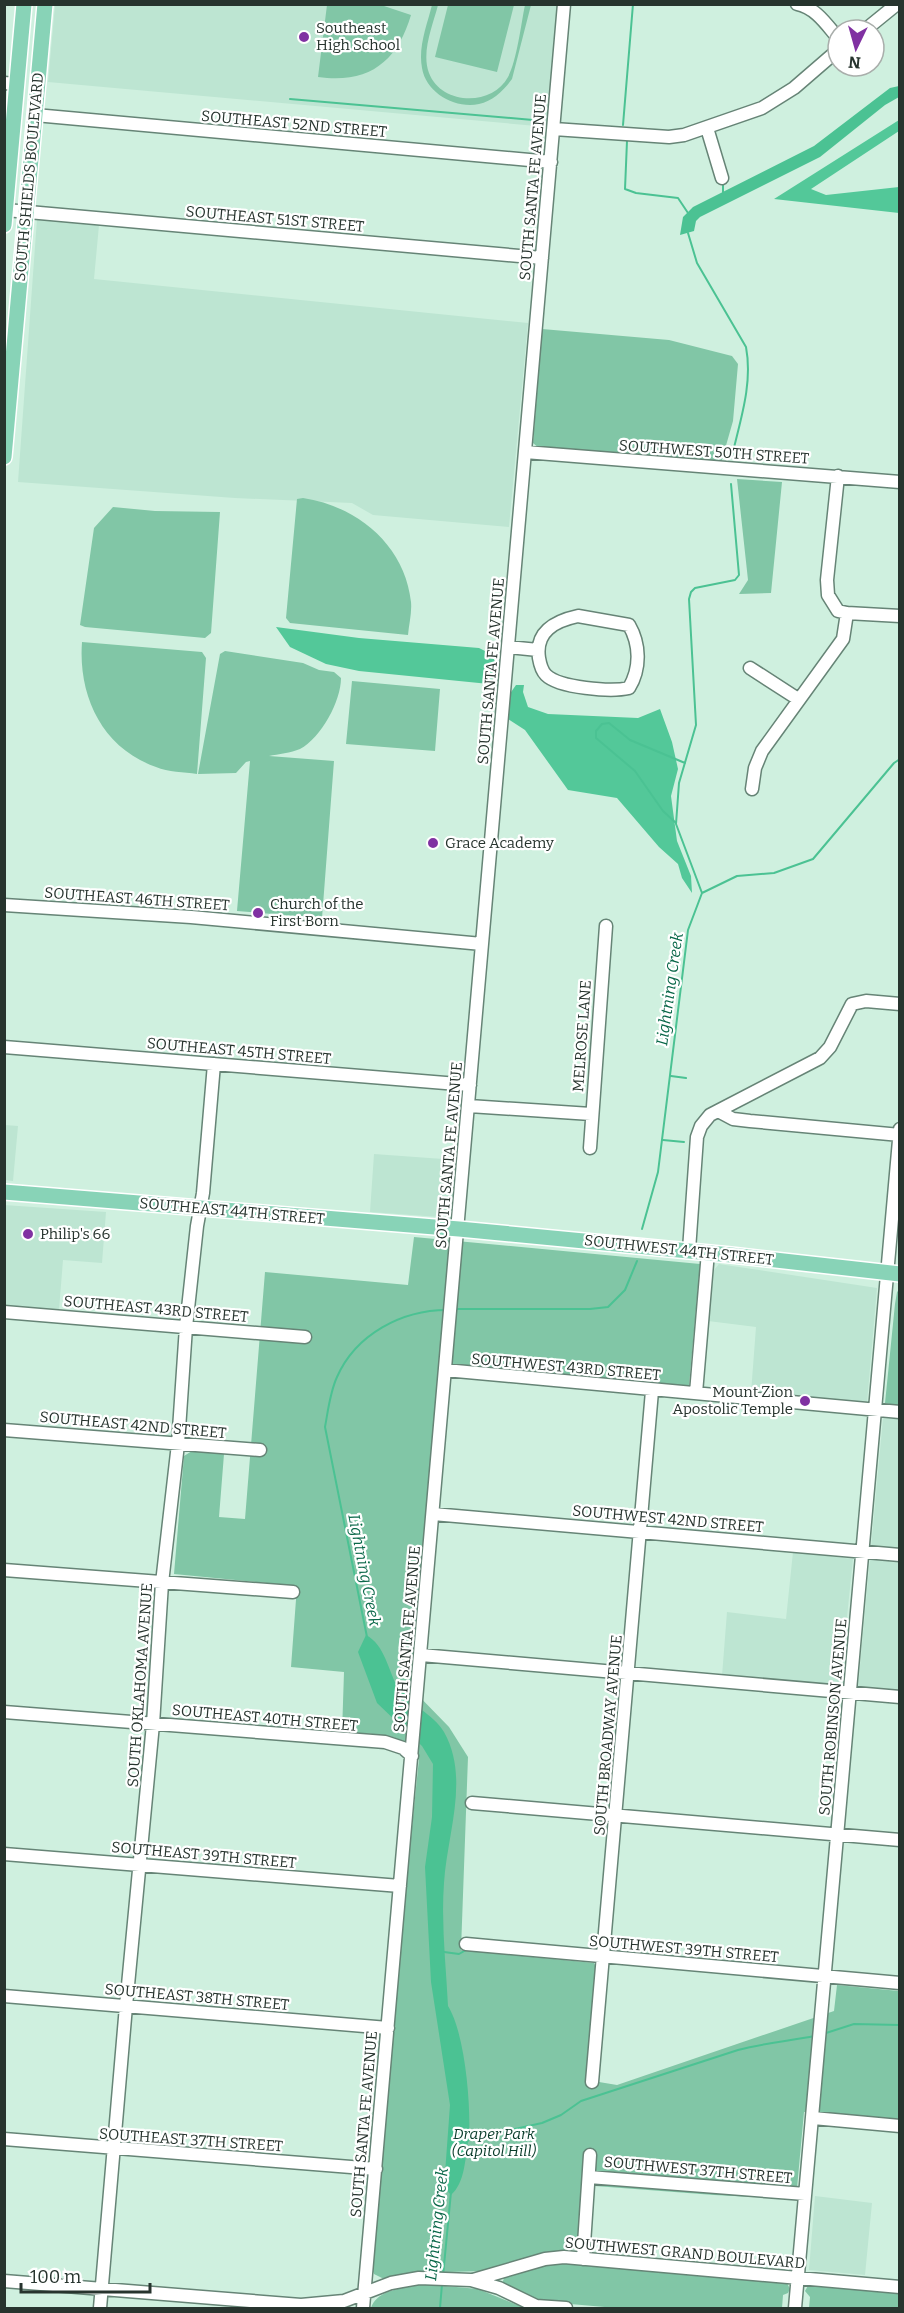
<svg xmlns="http://www.w3.org/2000/svg" width="904" height="2313" font-family="Bitter,serif">
	<style>
		.built { fill: #bde5d2 }
		.green { fill: #81c6a6 }
		.forest { fill: #53c899 }
		.water { fill: #4bc293 }
		.lines { fill: none; stroke-linecap: round; stroke-linejoin: round }
		.stream { stroke: #4bc293; stroke-width: 2 }
		.minor-casing { stroke: #668476; stroke-width: 15 }
		.major-casing { stroke: #fff; stroke-width: 18 }
		.minor { stroke: #fff; stroke-width: 12 }
		.major { stroke: #88d3b7; stroke-width: 15 }
		.poi-dot { fill: #8031a2; stroke: #fff; stroke-width: 2 }
		.labels { text-anchor: middle; stroke-width: 4.5; stroke-linejoin: round; paint-order: stroke }
		.poi-label { font-size: 15px; fill: #27342e; stroke: #fff; text-anchor: start }
		.street-label { font-size: 15px; fill: #27342e; stroke: #fff }
		.park-label { font-size: 15px; font-style: italic; fill: #073b29; stroke: #fff }
		.water-label { font-size: 16px; font-style: italic; fill: #096748; stroke: #fff }
	</style>
	<rect width="100%" height="100%" fill="#cff0df"/>
	<!-- built -->
	<path class="built" d="M55 5H559L548 127 48 82Z
		M37 219 99 225 94 279 528 323 509 527 373 515 352 503 235 498 18 482Z
		M5 1125 18 1126 13 1181 5 1180Z
		M374 1154 457 1160 453 1218 370 1212Z
		M4 1205 106 1212 102 1263 63 1260 59 1310 5 1306Z
		M719 1264 877 1288 867 1403 751 1393 756 1327 708 1321 714 1270Z
		M883 1418 899 1419V1691L858 1687Z
		M793 1552 853 1559 840 1685 722 1676 727 1612 786 1619Z
		M815 2196 872 2203 865 2275 809 2270Z"/>
	<!-- green -->
	<path class="green" d="M327 5H381L411 15C397 62 369 84 318 77Z
		M432 5H438C433 25 421 52 429 73 441 105 492 107 508 77 517 60 521 24 525 5H531L512 79C504 90 493 101 479 104 455 109 426 93 422 68 418 47 427 25 432 5Z
		M448 5H514L497 72 435 57Z
		M542 329 669 340 732 356 738 364 733 421 721 463 540 449 533 443Z
		M737 479 782 482 771 593 739 594 748 580Z
		M303 498C357 506 405 545 411 602 412 613 409 624 408 635L290 623 286 618 297 499Z
		M113 507 155 511 220 512 211 633 205 638 85 627 80 625 94 528Z
		M82 642 202 652 206 658 197 774C184 772 168 772 156 767 102 748 78 696 82 642Z
		M225 651 303 663 319 670 334 672 341 678C341 701 321 738 300 749 291 753 278 754 269 756L334 761 322 918 237 911 250 761 246 762 236 773 198 774 220 654Z
		M352 681 440 689 435 751 346 744Z
		M414 1237 700 1264 689 1386 440 1365 411 1688 449 1727 468 1757 461 1950 594 1963 597 1969 587 2080 617 2085 834 2011 837 1985 899 1991V2119L804 2112 796 2199 714 2195 595 2186 590 2251 575 2249 485 2271 410 2273 384 2279 374 2274 372 2269 405 1895 419 1759C401 1729 374 1735 342 1733L344 1672 291 1667 297 1586 174 1574 184 1456 192 1451 224 1454 219 1517 245 1519 265 1272 408 1285Z
		M899 1290V1406L885 1403 895 1304 897 1292Z
		M555 2262 787 2283 790 2289 788 2293 783 2295 782 2308H616L536 2301 502 2284 504 2278Z
		M423 2284 478 2289 525 2308H371C377 2289 405 2288 423 2284Z
		M809 2284 899 2291V2308H809L810 2297 805 2291Z"/>
	<!-- forest -->
	<path class="forest" d="M899 120V131L811 189 826 195 899 187V213L774 199Z
		M276 627 359 638 479 648C495 655 498 662 496 679L489 684 359 671 326 664 290 647Z
		M516 685H524L523 692 528 707 548 714 638 718 660 709 672 742 678 769 671 796 677 841 691 876 692 893 682 878 678 864 659 847 617 798 568 790 525 730 508 719 509 695Z"/>
	<!-- water -->
	<path class="water" d="M899 86V97L885 105 820 157 700 217 696 221 694 231 680 235 683 217 693 207 814 146 890 88Z
		M366 1635C385 1645 388 1670 398 1688 409 1705 434 1714 444 1732 470 1778 447 1834 444 1883 441 1924 446 1965 448 2006 465 2033 471 2105 469 2137L471 2139 468 2142C465 2159 465 2183 451 2195L444 2187 450 2105 431 1982 425 1867 432 1817 433 1764 422 1746 377 1703 358 1652Z"/>
	<g class="lines">
		<!-- stream -->
		<path class="stream" d="M290 99 533 120
			M623 125 633 4
			M627 141 625 189 636 193 678 198 688 213
			M723 181V193
			M688 233 697 263 746 347C753 384 740 421 732 456
			M676 823 663 811 635 771 596 738V731L602 724 609 723 630 740 685 763
			M702 893 676 824 679 783 696 725 689 599 691 592 695 588 735 580 739 575 731 484
			M671 1076 686 1078
			M663 1140 684 1142
			M642 1229 658 1172 688 930 702 893 737 876 774 873 813 859 894 763 900 759
			M456 1309H590L608 1307 625 1290 637 1261
			M367 1637 325 1427C328 1411 330 1392 337 1377 356 1334 402 1310 447 1310
			M395 1683 411 1701
			M444 1952 459 1954 466 1950
			M823 2034 854 2024 900 2025
			M470 2139 542 2123 561 2115 581 2101 738 2050C764 2043 789 2041 815 2036
			M443 2276 451 2192
			M440 2308 442 2284"/>
		<!-- minor casing -->
		<g class="minor-casing">
			<path id="minor" d="M797 4C816 8 826 24 838 38
				M865 30 897 4
				M4 83 17 84
				M35 115 551 162
				M707 128 722 178
				M554 129 669 137 684 135 762 108 794 88 838 50
				M6 210 542 258
				M525 452 900 482
				M838 476 827 580 828 595 838 611 847 613 900 616
				M578 616 629 625C640 644 641 668 629 688 611 692 559 688 546 675 542 671 540 664 539 658 535 631 555 621 578 616Z
				M508 647 538 650
				M750 668 798 699
				M752 789 755 768 762 751 843 639 847 613
				M4 905 191 917 482 944
				M4 1047 470 1085
				M469 1106 591 1114
				M718 1111 733 1119 750 1121 900 1135
				M590 1148 606 926
				M689 1250 697 1137 701 1126 710 1115 820 1058 830 1047 852 1004 866 1001 900 1004
				M4 1312 305 1337
				M445 1370 900 1412
				M696 1393 708 1252
				M4 1430 260 1450
				M433 1514 900 1555
				M4 1570 293 1592
				M421 1655 900 1697
				M4 1712 385 1742 403 1748 412 1756
				M472 1803 900 1840
				M4 1854 400 1886
				M466 1944 900 1983
				M4 1996 388 2028
				M592 2082 652 1391
				M813 2118 900 2126
				M4 2139 376 2169
				M589 2177 805 2194
				M583 2259 590 2155
				M473 2280 545 2259 564 2257 900 2287
				M4 2281 301 2305 344 2301 391 2283 419 2278 471 2280 499 2288 536 2306 566 2308
				M100 2308 126 2006 153 1724 162 1583 178 1444 186 1327 197 1226 203 1193 214 1064
				M363 2308 564 4
				M795 2308 900 1129"/>
		</g>
		<!-- major casing -->
		<g class="major-casing">
			<path id="major" d="M4 225 24 4
				M4 457 45 4
				M4 1192 459 1229 731 1255 900 1274"/>
		</g>
		<!-- minor -->
		<use href="#minor" class="minor"/>
		<!-- major -->
		<use href="#major" class="major"/>
	</g>
	<!-- markers -->
	<g class="poi-dot">
		<circle cx="304" cy="37" r="6"/>
		<circle cx="433" cy="843" r="6"/>
		<circle cx="258" cy="913" r="6"/>
		<circle cx="28" cy="1234" r="6"/>
		<circle cx="805" cy="1401" r="6"/>
	</g>
	<g class="labels">
		<!-- poi labels -->
		<g class="poi-label">
			<text x="316" y="33">Southeast<tspan x="316" dy="17">High School</tspan></text>
			<text x="445" y="848">Grace Academy</text>
			<text x="270" y="909">Church of the<tspan x="270" dy="17">First Born</tspan></text>
			<text x="40" y="1239">Philip's 66</text>
			<text x="793" y="1397" text-anchor="end">Mount Zion<tspan x="793" dy="17">Apostolic Temple</tspan></text>
		</g>
		<!-- street labels -->
		<g class="street-label">
			<text transform="translate(294 124) rotate(5)" y="5">SOUTHEAST 52ND STREET</text>
			<text transform="translate(29 177) rotate(-85)" y="5">SOUTH SHIELDS BOULEVARD</text>
			<text transform="translate(533 187) rotate(-85)" y="5">SOUTH SANTA FE AVENUE</text>
			<text transform="translate(275 219) rotate(5)" y="5">SOUTHEAST 51ST STREET</text>
			<text transform="translate(714 452) rotate(4)" y="5">SOUTHWEST 50TH STREET</text>
			<text transform="translate(491 671) rotate(-85)" y="5">SOUTH SANTA FE AVENUE</text>
			<text transform="translate(137 899) rotate(4)" y="5">SOUTHEAST 46TH STREET</text>
			<text transform="translate(582 1036) rotate(-86)" y="5">MELROSE LANE</text>
			<text transform="translate(239 1051) rotate(5)" y="5">SOUTHEAST 45TH STREET</text>
			<text transform="translate(449 1155) rotate(-85)" y="5">SOUTH SANTA FE AVENUE</text>
			<text transform="translate(232 1211) rotate(5)" y="5">SOUTHEAST 44TH STREET</text>
			<text transform="translate(679 1250) rotate(6)" y="5">SOUTHWEST 44TH STREET</text>
			<text transform="translate(156 1309) rotate(5)" y="5">SOUTHEAST 43RD STREET</text>
			<text transform="translate(566 1367) rotate(5)" y="5">SOUTHWEST 43RD STREET</text>
			<text transform="translate(133 1425) rotate(5)" y="5">SOUTHEAST 42ND STREET</text>
			<text transform="translate(668 1519) rotate(5)" y="5">SOUTHWEST 42ND STREET</text>
			<text transform="translate(407 1639) rotate(-85)" y="5">SOUTH SANTA FE AVENUE</text>
			<text transform="translate(140 1685) rotate(-86)" y="5">SOUTH OKLAHOMA AVENUE</text>
			<text transform="translate(833 1717) rotate(-85)" y="5">SOUTH ROBINSON AVENUE</text>
			<text transform="translate(265 1718) rotate(5)" y="5">SOUTHEAST 40TH STREET</text>
			<text transform="translate(608 1735) rotate(-85)" y="5">SOUTH BROADWAY AVENUE</text>
			<text transform="translate(204 1855) rotate(5)" y="5">SOUTHEAST 39TH STREET</text>
			<text transform="translate(684 1949) rotate(5)" y="5">SOUTHWEST 39TH STREET</text>
			<text transform="translate(197 1997) rotate(5)" y="5">SOUTHEAST 38TH STREET</text>
			<text transform="translate(364 2124) rotate(-85)" y="5">SOUTH SANTA FE AVENUE</text>
			<text transform="translate(191 2140) rotate(4)" y="5">SOUTHEAST 37TH STREET</text>
			<text transform="translate(698 2170) rotate(5)" y="5">SOUTHWEST 37TH STREET</text>
			<text transform="translate(685 2253) rotate(5)" y="5">SOUTHWEST GRAND BOULEVARD</text>
		</g>
		<!-- park labels -->
		<g class="park-label">
			<text x="494" y="2139">Draper Park<tspan x="494" dy="17">(Capitol Hill)</tspan></text>
		</g>
		<!-- water labels -->
		<g class="water-label">
			<text transform="translate(669 989) rotate(-82)" y="6">Lightning Creek</text>
			<text transform="translate(365 1570) rotate(79)" y="6">Lightning Creek</text>
			<text transform="translate(436 2224) rotate(-84)" y="6">Lightning Creek</text>
		</g>
	</g>
	<!-- border -->
	<rect width="904" height="2313" fill="none" stroke="#27342e" stroke-width="12"/>
	<!-- north arrow -->
	<g transform="translate(856 48) rotate(185)"><circle r="28" fill="#ffffff" stroke="#a9aeab" stroke-width="1.5"/>
	<path d="M0-4.5L10 22L0 15L-10 22Z" fill="#8031a2"/>
	<text y="-9" font-size="16" font-weight="bold" text-anchor="middle" fill="#27342e">N</text>
	</g>
	<!-- scale -->
	<path d="M21 2283v9h129v-9" fill="none" stroke="#27342e" stroke-width="3"/>
	<text x="30" y="2283" font-size="18" fill="#27342e" stroke="#ffffff" stroke-width="4.5" paint-order="stroke">100 m</text>
</svg>
